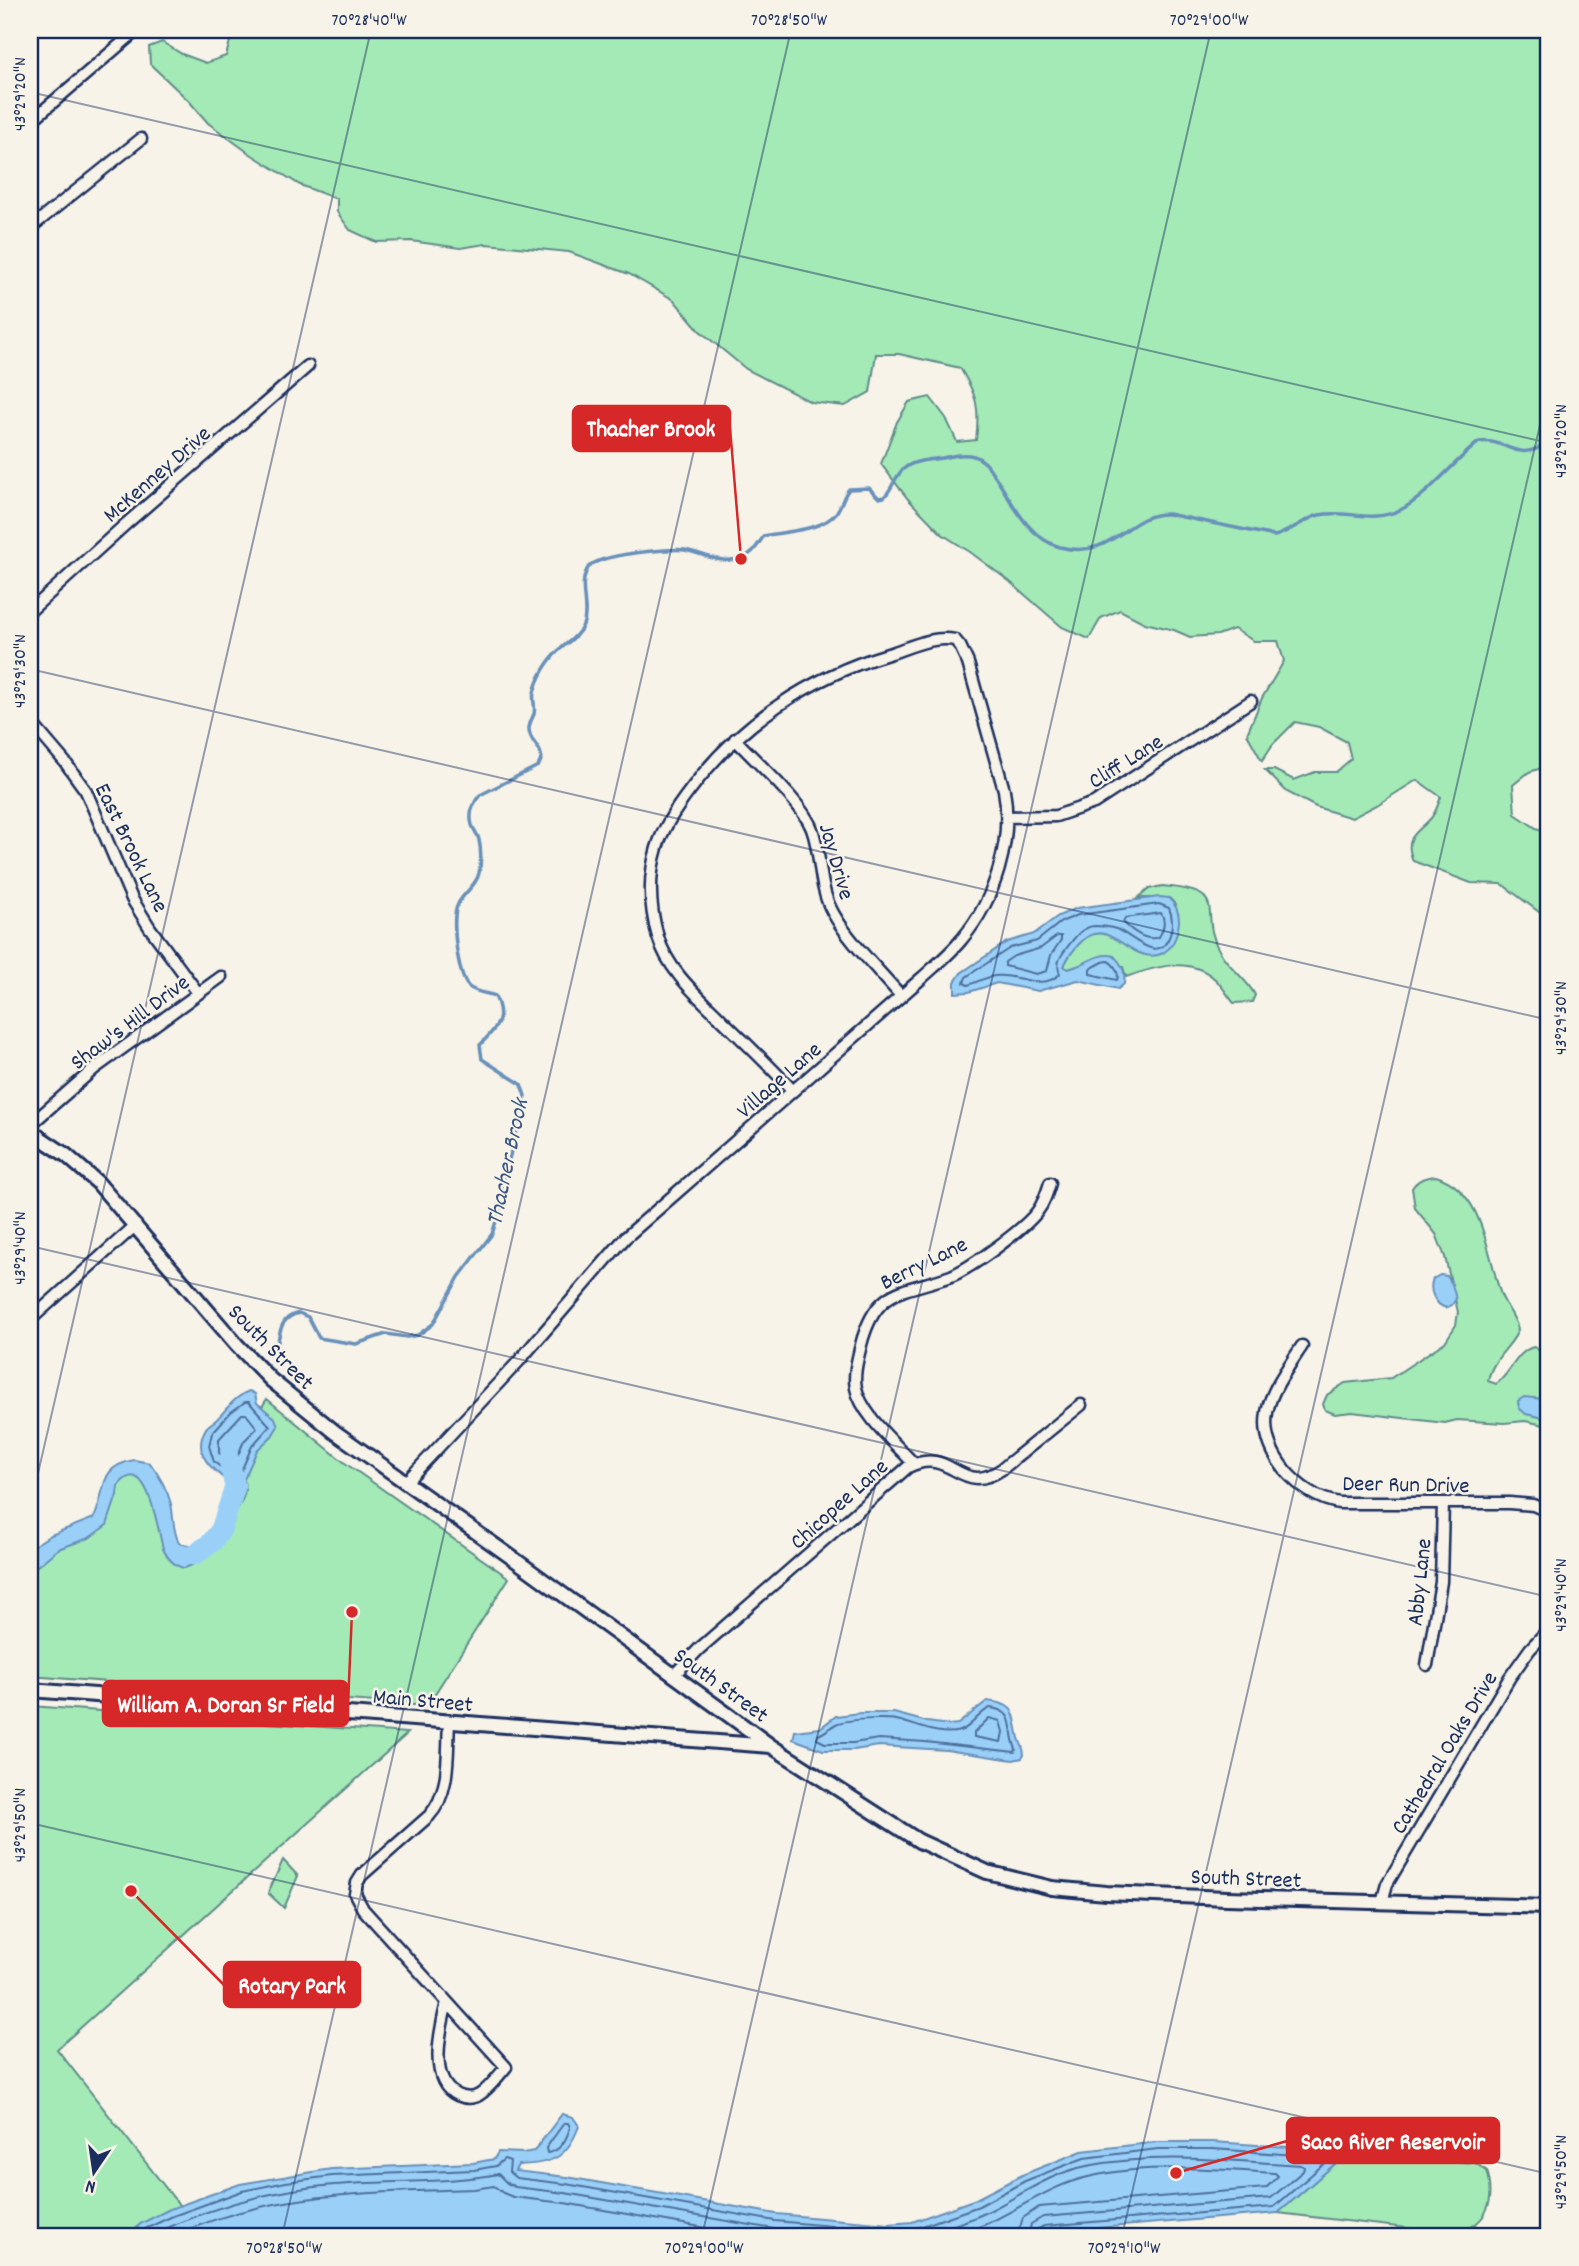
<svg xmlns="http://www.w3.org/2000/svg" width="1579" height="2266" font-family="Dekko,sans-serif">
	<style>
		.green { fill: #a4eab6; stroke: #608c8a; stroke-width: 2 }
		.water { fill: #9ad0f8; stroke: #6790ba; stroke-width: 2 }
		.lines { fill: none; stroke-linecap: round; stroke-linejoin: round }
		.shore { stroke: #4e6f9c; stroke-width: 2 }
		.stream { stroke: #6790ba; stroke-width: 3.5 }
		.river { stroke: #9ad0f8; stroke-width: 21 }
		.minor-casing { stroke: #1b2f5e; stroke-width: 15 }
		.tertiary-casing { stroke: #1b2f5e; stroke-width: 18 }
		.minor { stroke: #f7f3e8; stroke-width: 10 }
		.tertiary { stroke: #f7f3e8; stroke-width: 12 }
		.ticks { fill: none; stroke: #1b2f5e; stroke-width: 2; stroke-opacity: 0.45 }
		.labels { text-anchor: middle; stroke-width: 5; stroke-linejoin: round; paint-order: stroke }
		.street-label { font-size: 23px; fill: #1b2f5e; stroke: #f7f3e8 }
		.water-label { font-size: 24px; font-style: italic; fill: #3b5784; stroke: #f7f3e8 }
		.leader { fill: none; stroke: #d62828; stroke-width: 2.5 }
		.callout-dot { fill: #d62828; stroke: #f7f3e8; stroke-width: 2.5 }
		.callout { fill: #d62828; stroke: #d62828; stroke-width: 2.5 }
		.callout-label { font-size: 24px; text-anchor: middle; font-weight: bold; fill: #fff }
		.neatline { fill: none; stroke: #1b2f5e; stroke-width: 2.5 }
		.ticks-label { font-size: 18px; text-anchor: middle; fill: #1b2f5e }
	</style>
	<rect width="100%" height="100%" fill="#f7f3e8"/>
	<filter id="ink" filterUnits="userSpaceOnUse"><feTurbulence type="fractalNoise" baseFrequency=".0143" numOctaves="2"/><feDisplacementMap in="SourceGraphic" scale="14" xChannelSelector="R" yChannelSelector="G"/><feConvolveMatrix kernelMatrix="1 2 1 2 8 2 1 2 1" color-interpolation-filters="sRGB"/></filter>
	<g filter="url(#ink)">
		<!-- green -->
		<path class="green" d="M233 30H1549V766L1529 772 1513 785 1515 814 1536 828 1549 833V913L1539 912 1502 884 1471 883 1413 861C1403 836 1417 834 1431 818 1436 812 1438 804 1441 797L1417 780 1377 805 1352 818 1316 807 1287 792 1265 770H1274L1294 780 1315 772H1336L1351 759 1347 742 1319 727 1295 722 1273 744 1262 761 1247 734 1262 698 1284 661 1278 641H1254L1234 629 1218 635 1190 637 1174 630 1145 623 1120 610 1101 618 1089 639 1062 627 1009 581 970 552 942 534 908 499 881 464 897 422 909 402 930 397 946 418 957 442 976 440C980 408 977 395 960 368L899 354H876L870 392 845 406 811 402 746 369 700 331 674 300 629 274 569 252 486 244 460 248 411 241 376 242 350 230 337 212V199L300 185 249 153 208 123 189 101 150 64 149 47 162 42 182 54 206 63 226 56Z
			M1162 886C1234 892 1196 910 1220 952 1230 969 1246 978 1255 995L1252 1002 1234 1003C1228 996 1223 987 1216 980 1191 955 1154 967 1126 977L1123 967 1084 964 1068 969 1064 967C1066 959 1071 954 1076 947 1097 922 1114 936 1136 951L1176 905 1169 898H1138L1149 889Z
			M1436 1176C1484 1191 1487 1254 1501 1295 1506 1307 1515 1316 1518 1329 1516 1343 1492 1357 1488 1381L1496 1384C1511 1374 1516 1351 1534 1347L1549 1358V1397L1543 1399 1528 1398 1527 1414 1549 1419V1426L1525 1421 1504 1423 1457 1420 1445 1423 1352 1412 1335 1414 1325 1410 1323 1404 1327 1395 1345 1383 1391 1378 1445 1342 1456 1325 1458 1312 1445 1257 1436 1234 1415 1208 1412 1188C1418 1179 1425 1177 1436 1176Z
			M267 1399 345 1463 509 1578 427 1706 30 1676V1563L93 1527 117 1475 141 1471C148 1484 165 1531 173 1539 198 1566 242 1514 245 1490 246 1478 235 1465 230 1455Z
			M30 1706 408 1733 57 2049 190 2219 135 2236H30Z
			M283 1860 298 1876 284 1908 268 1893Z
			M1350 2151 1475 2163 1487 2171C1497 2203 1485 2230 1449 2233L1278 2213Z"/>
		<!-- water -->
		<path class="water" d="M1159 897 1169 898C1178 907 1181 916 1178 928 1174 951 1158 963 1135 951 1115 940 1099 921 1079 944 1073 951 1066 958 1064 967L1068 969C1084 966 1098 951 1114 956 1122 964 1126 972 1124 984L1118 989 1078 980 1038 991 997 983 969 992 955 993V982L961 973 1007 942 1034 934 1058 916 1077 908Z
			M1440 1275 1447 1276 1452 1284 1456 1299 1452 1305 1446 1308C1435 1305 1428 1290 1433 1279Z
			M249 1391 255 1394 257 1403 275 1418 278 1426 272 1436 257 1450 242 1484 235 1487C217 1473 191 1457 205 1430 207 1425 213 1423 217 1419 227 1409 235 1396 249 1391Z
			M1524 1397 1543 1399 1549 1397V1419L1526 1414 1519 1408 1518 1401Z
			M134 1460 150 1463C159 1475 167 1489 171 1504 174 1517 172 1529 179 1543 194 1548 212 1543 221 1530 214 1549 204 1561 185 1568 175 1567 169 1560 164 1551 159 1542 149 1446 118 1486L117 1495 107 1525 89 1538 58 1549 30 1572V1548L51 1535 94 1518C107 1490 97 1467 134 1460Z
			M987 1701C1018 1704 1013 1714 1019 1738 1021 1745 1024 1748 1024 1755L1022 1758 1013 1760 946 1750 879 1746 854 1750H823L793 1739 795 1731 820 1728 836 1716 860 1713H894L927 1722 949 1725 958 1724Z
			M562 2114 573 2117 579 2126C567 2159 551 2164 518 2165L515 2171 567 2177 776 2214 889 2224 912 2222 976 2199 1022 2175 1082 2151 1158 2142H1213L1350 2151 1278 2213 1003 2236H130L140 2224 170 2209 240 2184 331 2169 473 2163 494 2159 498 2152 523 2153 534 2151Z"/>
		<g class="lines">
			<!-- shore -->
			<path class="shore" d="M1159 904 1169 908C1173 917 1173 925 1170 935 1159 967 1131 934 1116 929 1110 927 1100 926 1094 926 1081 927 1073 940 1066 949 1059 958 1056 964 1060 974 1040 992 1018 973 995 976 986 977 977 982 968 985L964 983 966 977 1010 948 1037 941 1061 922 1078 915Z
				M1161 913C1166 920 1163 930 1159 937 1146 942 1132 931 1123 922L1125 918Z
				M1057 936H1061V940L1051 955 1047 971 1036 974 1005 966V962L1014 956 1041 948Z
				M1103 962 1108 961C1114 964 1120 973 1117 980L1090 974V969Z
				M245 1402H249L270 1426 252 1446 239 1476 235 1478 214 1462 209 1446 212 1433 231 1412Z
				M242 1414H246L257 1428 244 1441 235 1462 231 1464 219 1453V1439Z
				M990 1708C1018 1711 1007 1730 1016 1749L1015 1752 925 1742 879 1739 853 1743H825L817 1739 818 1735C825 1733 830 1727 836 1724 846 1719 885 1718 896 1720 916 1724 938 1737 960 1731 972 1727 978 1713 990 1708Z
				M989 1718 1000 1721 1003 1732 1001 1742 974 1737V1733Z
				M564 2123H568L570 2127C567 2139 560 2152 547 2153L546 2148Z
				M139 2236 145 2229 173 2216 242 2191 286 2182 332 2176 474 2170 496 2166 504 2159 510 2161 509 2172 516 2178 566 2184 775 2221 889 2231 914 2229 979 2206 1025 2181 1084 2158 1158 2149H1213L1323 2157 1327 2160 1325 2163 1274 2207 1044 2226 1038 2229 1037 2236
				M150 2236C207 2208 270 2190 334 2185 388 2180 444 2184 498 2174L507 2183 515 2187 565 2193 774 2229 852 2236
				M174 2236C268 2191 373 2193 474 2189L494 2186 503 2193 513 2197 564 2203 752 2236
				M919 2236C941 2229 964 2223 985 2213 1018 2197 1050 2173 1087 2166 1158 2152 1229 2161 1301 2165L1304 2167 1303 2171 1271 2198 1043 2217 1031 2224 1028 2236
				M951 2236C962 2232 975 2229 986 2224 1020 2209 1051 2185 1088 2177 1147 2163 1215 2169 1275 2173L1278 2176 1266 2188 1039 2207 1023 2218 1017 2236"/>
			<!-- stream -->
			<path class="stream" d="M273 1359C282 1341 274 1319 299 1313L308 1317 319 1338 356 1344 386 1334 407 1337 418 1335 433 1324 459 1277 492 1234 502 1203 504 1179 525 1096 521 1084 482 1059 480 1045C497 1027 506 1020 495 996 487 993 476 993 469 987 458 977 450 918 458 904 463 893 477 885 479 873 481 863 481 849 479 840 478 834 474 831 472 825 469 814 473 803 480 795L538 766C549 750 529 745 529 729 529 723 532 719 534 714 536 706 532 700 534 693 537 679 547 662 557 652 565 644 579 636 583 625 590 608 577 586 588 568 597 554 670 548 685 550 704 554 723 565 742 558 754 554 757 545 764 536 785 531 822 531 836 513 842 505 843 496 849 489L869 488 879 498 884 497C893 489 895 474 906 467 915 460 931 460 942 458 952 456 963 453 974 456 986 460 989 468 996 478 1012 502 1029 539 1060 547 1114 561 1127 512 1168 514L1275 536C1292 531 1306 518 1319 515 1348 509 1371 524 1400 510 1427 497 1454 461 1479 442 1509 438 1515 465 1549 442"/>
			<!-- river -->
			<path class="river" d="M194 1555 211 1543 221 1530 235 1487 229 1460"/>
			<!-- minor casing -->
			<g class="minor-casing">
				<path id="minor" d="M30 122 137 30
					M30 228 141 139
					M30 611 127 523 308 366
					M30 721 65 762 86 791 132 899 150 928 198 993
					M735 739C756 762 801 801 812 829 822 856 818 887 833 913 850 943 878 969 901 996
					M1007 817 1056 816 1094 803 1251 701
					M30 1125 94 1069 221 977
					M30 1320 136 1225
					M1302 1346C1274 1389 1247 1421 1284 1469 1299 1487 1316 1499 1339 1503H1509L1533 1505 1549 1512
					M914 1464C896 1444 861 1414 856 1388 853 1374 858 1358 861 1345 876 1286 903 1293 951 1276 971 1268 1024 1229 1037 1212 1044 1203 1047 1193 1050 1183
					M405 1483 519 1361 625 1238 923 977C936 965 951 953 962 939 995 900 1013 841 1004 790L968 663 960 646 955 640C933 635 908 648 888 654 810 677 740 723 691 789 677 807 663 827 657 848 648 877 650 909 658 937 668 971 698 996 722 1020 746 1043 770 1066 793 1091
					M1427 1665 1441 1582 1443 1503
					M674 1675 699 1649 908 1467C953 1445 959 1498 1002 1469L1081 1405
					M1382 1902 1387 1884 1510 1677 1530 1649 1549 1629
					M447 2002C441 2027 427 2081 457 2095 464 2098 472 2099 479 2095 489 2089 498 2076 506 2067L363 1909 355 1894 357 1883 362 1875 429 1816C451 1793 447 1752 449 1722"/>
			</g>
			<!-- tertiary casing -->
			<g class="tertiary-casing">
				<path id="tertiary" d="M30 1131 66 1155 98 1183 237 1345 271 1380 335 1432 521 1564 771 1746 919 1841 987 1872 1052 1888 1106 1893 1227 1898 1549 1907
					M30 1690 771 1746"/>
			</g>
			<!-- minor -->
			<use href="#minor" class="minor"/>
			<!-- tertiary -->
			<use href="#tertiary" class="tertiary"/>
		</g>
	</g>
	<!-- ticks -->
	<path class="ticks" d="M30 92 1549 443M30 669 1549 1020M30 1246 1549 1597M30 1508 371 30M30 1823 1549 2174M282 2236 791 30M702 2236 1211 30M1122 2236 1549 386M1542 2236 1549 2206"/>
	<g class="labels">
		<!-- street labels -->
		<g class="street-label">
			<text transform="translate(156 473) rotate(-41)" y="8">McKenney Drive</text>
			<text transform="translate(1125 760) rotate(-32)" y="8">Cliff Lane</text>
			<text transform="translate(133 847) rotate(64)" y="8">East Brook Lane</text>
			<text transform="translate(838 861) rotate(74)" y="8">Jay Drive</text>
			<text transform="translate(129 1021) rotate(-37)" y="8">Shaw's Hill Drive</text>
			<text transform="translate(778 1079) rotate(-41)" y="8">Village Lane</text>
			<text transform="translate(923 1262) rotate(-26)" y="8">Berry Lane</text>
			<text transform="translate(272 1346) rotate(45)" y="8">South Street</text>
			<text transform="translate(1406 1483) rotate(1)" y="8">Deer Run Drive</text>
			<text transform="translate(838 1503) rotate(-42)" y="8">Chicopee Lane</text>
			<text transform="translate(1418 1582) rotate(-84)" y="8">Abby Lane</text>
			<text transform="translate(722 1684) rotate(36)" y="8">South Street</text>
			<text transform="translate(423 1699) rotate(5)" y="8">Main Street</text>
			<text transform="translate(1443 1752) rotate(-59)" y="8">Cathedral Oaks Drive</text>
			<text transform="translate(1246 1877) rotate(2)" y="8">South Street</text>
		</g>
		<!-- water labels -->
		<g class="water-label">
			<text transform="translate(506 1162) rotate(-78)" y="8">Thacher Brook</text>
		</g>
	</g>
	<!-- callouts -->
	<path class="leader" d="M741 559L730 428M352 1612L348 1704M131 1891L224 1985M1176 2173L1287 2141"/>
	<g class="callout-dot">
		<circle cx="741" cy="559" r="7"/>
		<circle cx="352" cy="1612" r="7"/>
		<circle cx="131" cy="1891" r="7"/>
		<circle cx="1176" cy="2173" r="7"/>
	</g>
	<g class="callout">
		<rect x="573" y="406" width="157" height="45" rx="7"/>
		<rect x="103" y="1681" width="245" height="45" rx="7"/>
		<rect x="224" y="1962" width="136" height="45" rx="7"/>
		<rect x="1287" y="2118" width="212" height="45" rx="7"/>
	</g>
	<g class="callout-label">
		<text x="651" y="436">Thacher Brook</text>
		<text x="226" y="1712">William A. Doran Sr Field</text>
		<text x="292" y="1993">Rotary Park</text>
		<text x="1393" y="2149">Saco River Reservoir</text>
	</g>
	<!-- margin -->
	<rect width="1579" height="2266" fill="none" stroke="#f7f3e8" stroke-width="77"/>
	<!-- north arrow -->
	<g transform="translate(94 2172) rotate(193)" stroke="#f7f3e8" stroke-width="5" paint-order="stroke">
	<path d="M0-5L12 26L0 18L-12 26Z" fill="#1b2f5e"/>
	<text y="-10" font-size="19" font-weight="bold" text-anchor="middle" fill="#1b2f5e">N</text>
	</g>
	<rect x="38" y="38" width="1502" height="2190" class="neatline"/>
	<g class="ticks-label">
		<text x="369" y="25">70°28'40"W</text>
		<text x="789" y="25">70°28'50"W</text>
		<text x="1209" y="25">70°29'00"W</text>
		<text transform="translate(19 94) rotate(-90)" y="6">43°29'20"N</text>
		<text transform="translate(1560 441) rotate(-90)" y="6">43°29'20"N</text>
		<text transform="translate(19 671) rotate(-90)" y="6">43°29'30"N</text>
		<text transform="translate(1560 1018) rotate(-90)" y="6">43°29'30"N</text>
		<text transform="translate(19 1248) rotate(-90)" y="6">43°29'40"N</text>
		<text transform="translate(1560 1595) rotate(-90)" y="6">43°29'40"N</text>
		<text transform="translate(19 1825) rotate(-90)" y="6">43°29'50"N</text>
		<text transform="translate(1560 2172) rotate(-90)" y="6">43°29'50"N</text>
		<text x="284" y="2253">70°28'50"W</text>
		<text x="704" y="2253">70°29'00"W</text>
		<text x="1124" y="2253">70°29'10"W</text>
	</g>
</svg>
